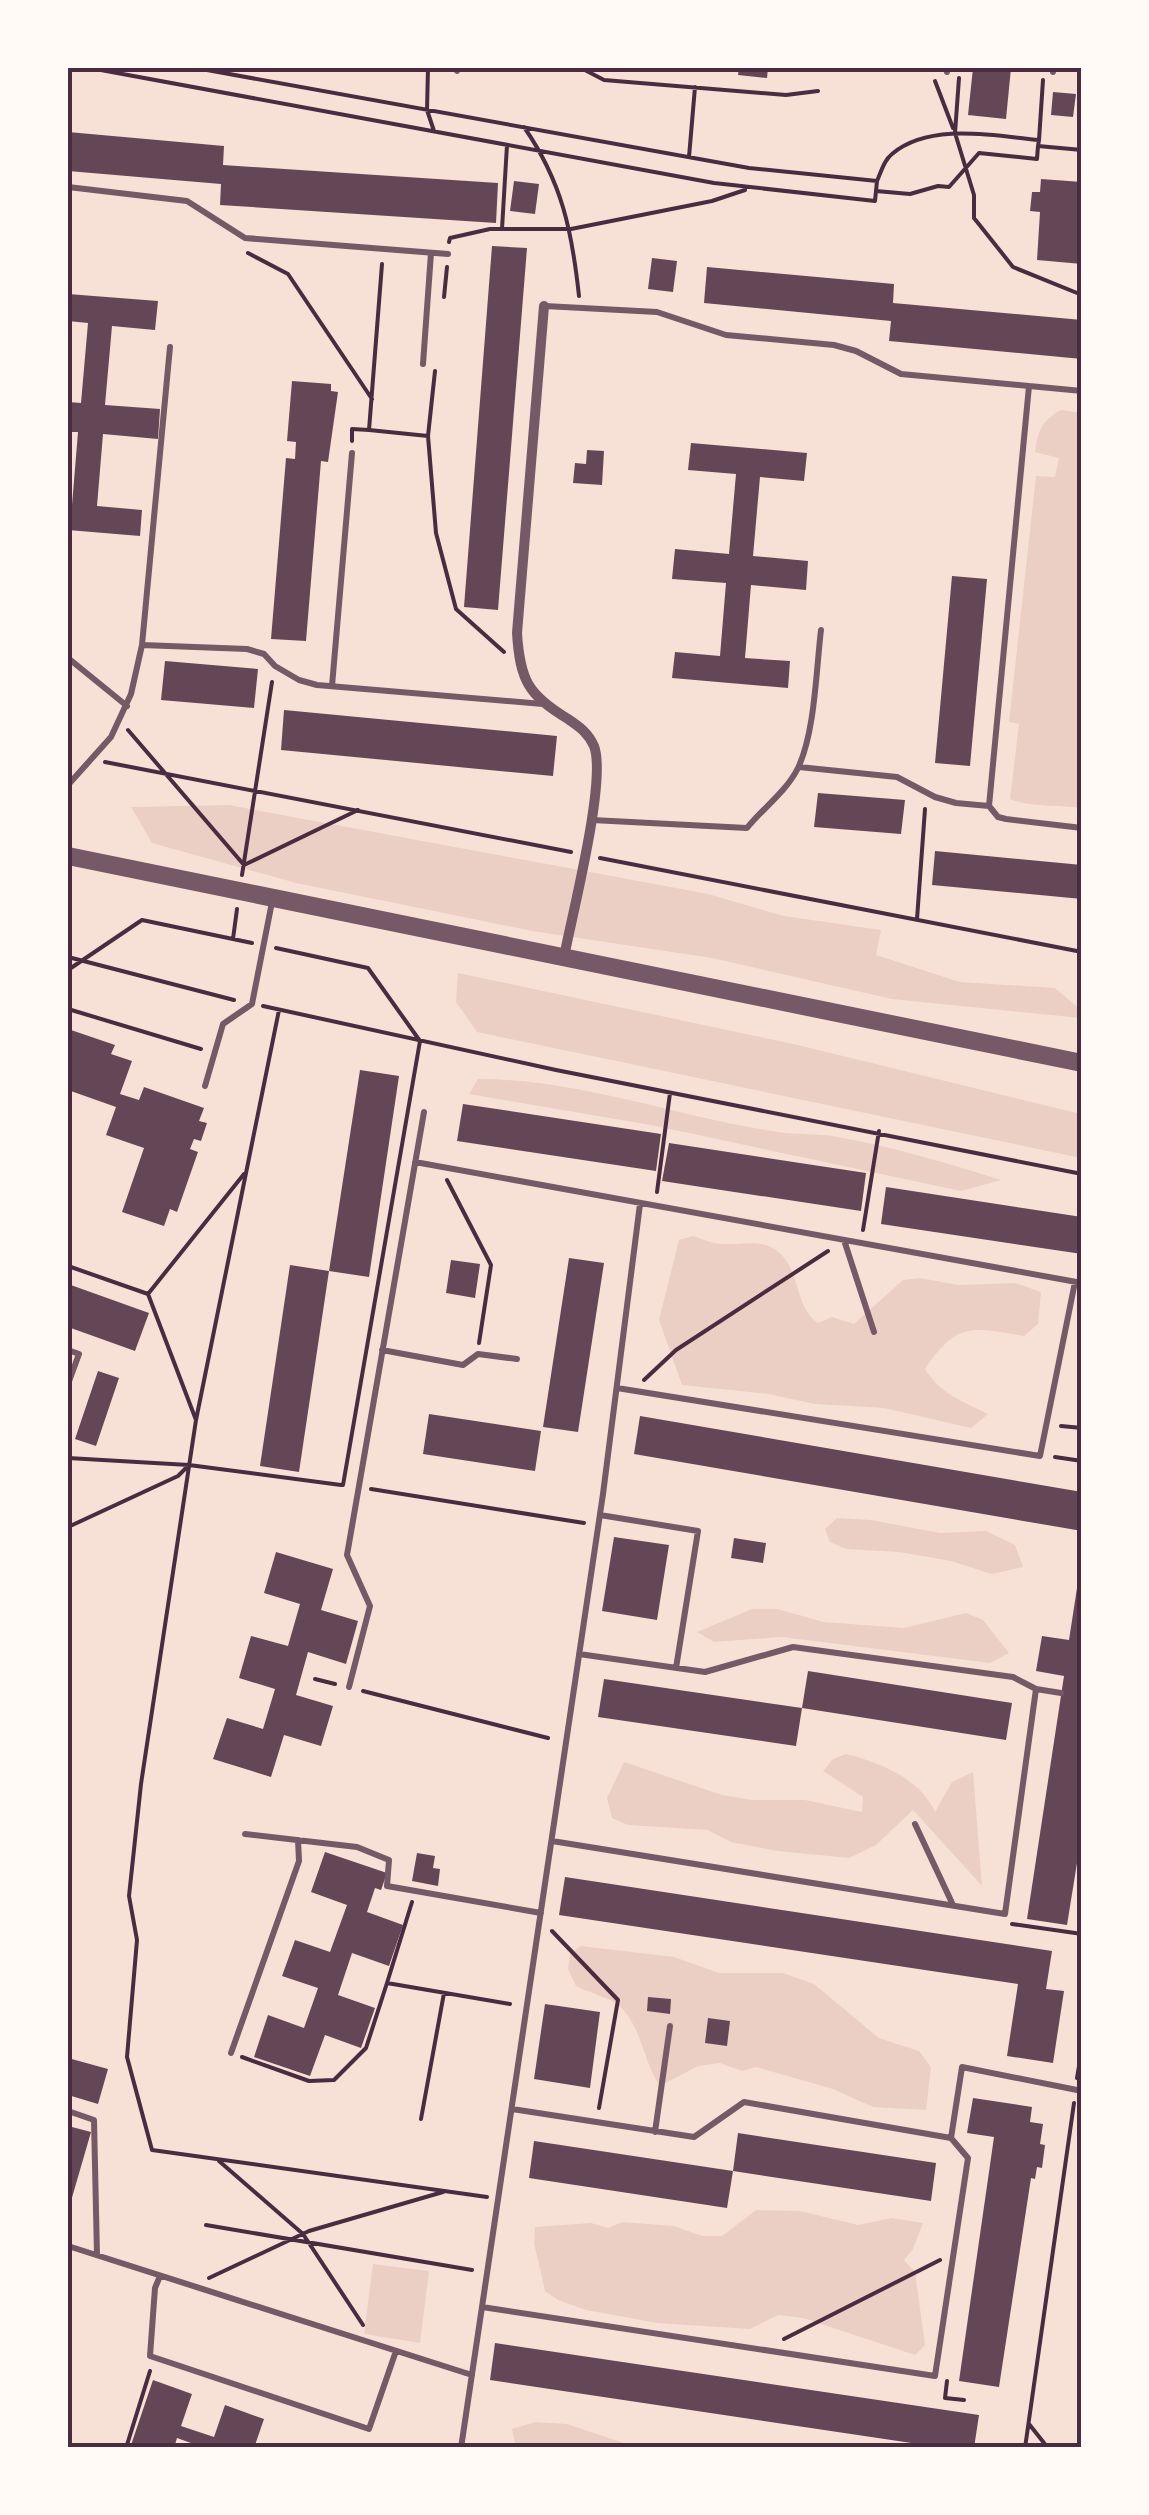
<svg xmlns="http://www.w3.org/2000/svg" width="1149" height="2515" font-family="'IBM Plex Sans',sans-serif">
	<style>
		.green { fill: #ebcfc5 }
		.building { fill: #644757 }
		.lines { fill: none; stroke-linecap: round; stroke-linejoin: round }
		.path { stroke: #4a2c40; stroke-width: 4 }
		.service { stroke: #755966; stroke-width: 6 }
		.minor { stroke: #755966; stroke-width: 10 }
		.tertiary { stroke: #755966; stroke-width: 18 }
		.neatline { fill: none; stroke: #4a2c40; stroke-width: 4 }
	</style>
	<rect width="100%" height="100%" fill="#f7e1d7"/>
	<!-- green -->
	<path class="green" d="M1061 410 1081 413V808C1061 805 1027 807 1010 799L1019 724 1009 722 1036 476 1055 477 1059 458 1035 452C1038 431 1041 421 1061 410Z
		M229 805 708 894 784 916 881 930 876 955 960 982 1055 988 1081 1010V1018L892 999 712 958 532 931 296 883 152 843 131 807Z
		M458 973 798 1045 1081 1114V1158L477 1032 456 1002Z
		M478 1079C580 1079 677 1117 778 1132 798 1135 819 1133 838 1137 894 1147 947 1163 1001 1180L961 1191 651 1125 469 1094Z
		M693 1236C703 1239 712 1244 723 1244 740 1245 760 1239 776 1250 801 1268 794 1307 818 1323L832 1317 854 1324 903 1280 920 1278 958 1285 1015 1283 1041 1292 1038 1324 1024 1336C971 1327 957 1322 925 1369 939 1393 964 1402 988 1414L971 1428 884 1408 815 1404 768 1394 682 1385 659 1320 679 1240Z
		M837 1518 871 1520 940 1533 986 1531 1015 1545 1023 1567 992 1574 951 1561 899 1552 846 1549 830 1542 825 1529Z
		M752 1609H777L824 1622 904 1628 966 1613 983 1620 1009 1653 990 1663 782 1637 714 1642 697 1632Z
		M846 1754C879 1762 921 1779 935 1812L952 1782 973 1772 982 1886 913 1810 876 1845 849 1858 778 1851 731 1842 708 1830 628 1825 612 1818 607 1798 624 1762 722 1795 752 1800H805L862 1812 863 1797 823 1771 833 1759Z
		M581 1946 674 1957 719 1973H783L814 1984 879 2038 919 2051 931 2067 926 2110 873 2107 833 2089 756 2067 742 2071 720 2063 698 2066 660 2086C642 2061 642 2021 614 2002 603 1996 588 1992 576 1986L568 1969 570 1953Z
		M756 2210 800 2211 858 2225 892 2218 923 2223 913 2249 904 2260 915 2272 925 2345 915 2355 803 2318 778 2315 750 2329 657 2323 586 2310 558 2300 545 2291 534 2243 535 2227 591 2223 608 2228 622 2222 674 2226 702 2236H722Z
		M373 2264 429 2271 420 2343 364 2334Z
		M535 2422 567 2424 636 2447H516L512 2429Z"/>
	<!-- building -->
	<path class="building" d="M739 68H768L767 78 738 75Z
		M973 68H1011L1006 119 968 115Z
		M1053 92 1076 94 1073 117 1051 115Z
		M68 132 224 146 223 165 498 183 496 223 220 205 221 184 68 171Z
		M1041 179 1082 182V264L1037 260 1040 212 1030 211 1032 192H1040Z
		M514 181 539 184 535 214 510 211Z
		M492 246 527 248 498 610 464 607Z
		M652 258 677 261 673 292 648 289Z
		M707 267 894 284 893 303 1082 320V359L889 341 891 321 704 303Z
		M68 294 158 301 155 330 112 326 105 405 160 409 158 439 103 434 97 506 142 510 140 536 68 530V504L72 505 78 432H68V402L81 403 88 323 68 321Z
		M292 381 331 384V391L338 392 328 462 321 461 306 641 271 639 286 458 295 459 296 442 287 441Z
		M691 443 807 453 804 481 760 477 753 556 808 561 806 590 751 585 745 658 790 661 788 688 672 678 675 652 720 656 726 583 672 579 675 549 729 554 736 474 688 470Z
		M587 450 604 451 602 485 573 483 575 463 586 464Z
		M952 576 987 579 970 766 935 763Z
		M165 661 258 669 254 708 161 700Z
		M284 710 557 736 553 776 281 750Z
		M818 793 905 800 901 834 814 827Z
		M935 851 1082 865V899L932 885Z
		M68 1029 115 1045 111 1054 132 1061 120 1094 139 1100 144 1087 204 1108 199 1121 207 1123 201 1141 194 1139 190 1149 198 1152 177 1212 170 1209 164 1226 122 1212 144 1148 106 1135 116 1107 68 1090Z
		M360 1070 399 1076 369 1277 329 1271 299 1472 260 1466 290 1265 329 1271Z
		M463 1104 661 1134 656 1171 457 1141Z
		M669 1143 866 1173 861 1211 662 1181Z
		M886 1187 1082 1217V1254L881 1224Z
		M569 1258 604 1263 578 1432 543 1427Z
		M451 1260 480 1264 475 1298 446 1293Z
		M68 1284 149 1313 135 1351 68 1327Z
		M98 1371 119 1378 96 1446 75 1439Z
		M429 1414 541 1431 535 1471 423 1454Z
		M640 1416 1082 1492V1531L634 1454Z
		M614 1537 669 1545 657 1620 602 1611Z
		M734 1538 766 1543 763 1563 731 1558Z
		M276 1552 333 1569 321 1610 358 1621 346 1664 308 1652 301 1677 296 1695 333 1706 321 1746 284 1735 271 1777 213 1759 227 1718 263 1729 275 1689 239 1678 251 1636 288 1646 300 1604 264 1593Z
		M1079 1575 1082 1832 1067 1925 1027 1919 1064 1676 1036 1671 1042 1636 1069 1640Z
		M808 1671 1012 1703 1006 1740 802 1708Z
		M604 1679 802 1708 796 1746 598 1717Z
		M325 1852 387 1873 381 1890 375 1888 367 1912 403 1925 389 1966 352 1953 338 1995 375 2008 361 2048 325 2035 310 2076 254 2057 268 2015 304 2028 318 1988 282 1976 295 1940 330 1952 347 1905 311 1892Z
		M417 1853 435 1856 433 1868 440 1869 438 1886 412 1881Z
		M565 1877 1052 1951 1046 1989 1064 1991 1053 2063 1007 2056 1018 1984 559 1915Z
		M648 1997 671 1999 670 2014 647 2011Z
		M545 2004 600 2012 590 2088 534 2079Z
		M708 2018 730 2021 727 2046 705 2043Z
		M68 2058 108 2069 98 2104 68 2095Z
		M973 2098 1032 2107 1030 2122 1043 2124 1040 2144 1045 2145 1042 2168 1037 2167 1035 2179 1031 2178 999 2387 959 2381 994 2137 967 2133Z
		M72 2127 91 2132 69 2208 68 2143Z
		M738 2133 936 2163 931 2201 733 2171Z
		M534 2141 733 2171 727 2208 529 2178Z
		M495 2343 979 2415 974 2448H945L490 2380Z
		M153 2380 192 2394 181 2426 214 2437 225 2405 264 2419 254 2448H205L177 2438 174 2448H130Z"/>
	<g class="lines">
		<!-- path -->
		<path class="path" d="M90 68 714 183 875 201 877 181 749 168 196 68
			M428 68 427 110 434 131
			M581 68 604 80 786 95 818 91
			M68 71 71 68
			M959 78 955 133 974 195V218L1013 267 1082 295
			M935 81 953 128
			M524 127C562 182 572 231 579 296
			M1039 140 1043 80
			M689 157 695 87
			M877 181C881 172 884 160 892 154 930 122 995 136 1039 140L1038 146 1082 150
			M876 191 910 194 938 186 949 187 979 153 1037 159 1038 146
			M502 229 507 145
			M449 242 450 238 490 229H571L712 201 745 190
			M248 253 288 274 372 399
			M444 297 447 267
			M369 430 428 436 435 371
			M428 436 436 533 456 609 504 652
			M352 441V429L369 430 382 264
			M128 730 244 865 358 810
			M105 762 571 852
			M600 858 1082 952
			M242 875 272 682
			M917 919 925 809
			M233 939 237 909
			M276 948 368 968 420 1041 343 1485
			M68 957 234 1000
			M68 970 142 920 252 943
			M263 1006 556 1070 1082 1174
			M68 1009 201 1049
			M279 1010 196 1420 141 1784 129 1896 137 1940 127 2057 152 2150 487 2197
			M447 1180 491 1265 479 1343
			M657 1192 670 1093
			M863 1230 879 1131
			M68 1266 148 1294 244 1174
			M148 1294 196 1420
			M644 1380 676 1350 828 1251
			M1061 1426 1082 1428
			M1055 1457 1082 1461
			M68 1458 189 1465 341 1485
			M1079 1460 1082 1442
			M371 1489 584 1523
			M68 1527 178 1476 189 1465
			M315 1679 335 1684
			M363 1691 548 1738
			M412 1902 387 1983 510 2004
			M1012 1924 1082 1934
			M552 1931 618 2000 599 2108
			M242 2057 309 2081 334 2080 366 2048 387 1983
			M1077 2078 1082 2048
			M421 2119 444 1993
			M219 2161 303 2234 363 2325
			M206 2225 472 2270
			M209 2278 309 2231 443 2192
			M784 2339 940 2260
			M947 2381 945 2398 964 2400
			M1029 2424 1048 2448
			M126 2448 150 2371
			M1025 2448 1074 2103"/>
		<!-- service -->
		<path class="service" d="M457 71 458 68
			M947 72 948 68
			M1053 72 1054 68
			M68 187 187 201 245 238 448 254
			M545 306 657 312 726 335 834 345 856 351 901 374 1082 391
			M423 364 431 253
			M142 645 247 649 264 654 275 666 299 680 317 685 543 704
			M68 658 127 706
			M332 686 352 453
			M799 767 897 777 935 797 956 803 989 806 1029 386
			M68 785 111 737 131 694 142 645 170 347
			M989 806 998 817 1006 819 1082 828
			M592 820 747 828C763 808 786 792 798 768 815 732 816 671 821 630
			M205 1086 223 1024 252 1004 272 902
			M415 1162 1082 1283
			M844 1240 874 1332
			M68 1350 79 1354 68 1384
			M382 1350 463 1365 478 1354 517 1359
			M617 1388 1040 1456 1075 1282
			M600 1515 698 1531 676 1668
			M579 1654 705 1672 793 1647 1013 1677 1036 1689 1061 1693
			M349 1687 370 1606 347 1555 424 1112
			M915 1824 953 1905
			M245 1834 357 1847 389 1860 387 1886 541 1913
			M552 1841 1005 1914 1036 1689
			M231 2053 299 1861 298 1840
			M68 2111 94 2120 97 2255
			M655 2132 670 2026
			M951 2138 962 2067 1082 2091
			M68 2246 472 2375
			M160 2276 155 2288 150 2356 369 2429 396 2351
			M482 2307 935 2376 968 2158 951 2138 744 2102 694 2137 512 2109
			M461 2448 603 1494 640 1204"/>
		<!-- minor -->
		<path class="minor" d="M544 306 517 633C520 680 528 695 568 719 580 727 588 733 594 746 607 780 572 915 564 957"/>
		<!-- tertiary -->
		<path class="tertiary" d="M68 856 1082 1063"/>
	</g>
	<!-- border -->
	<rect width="1149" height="2515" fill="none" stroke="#fffaf5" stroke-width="140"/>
	<rect x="70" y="70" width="1009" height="2375" class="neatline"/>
</svg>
